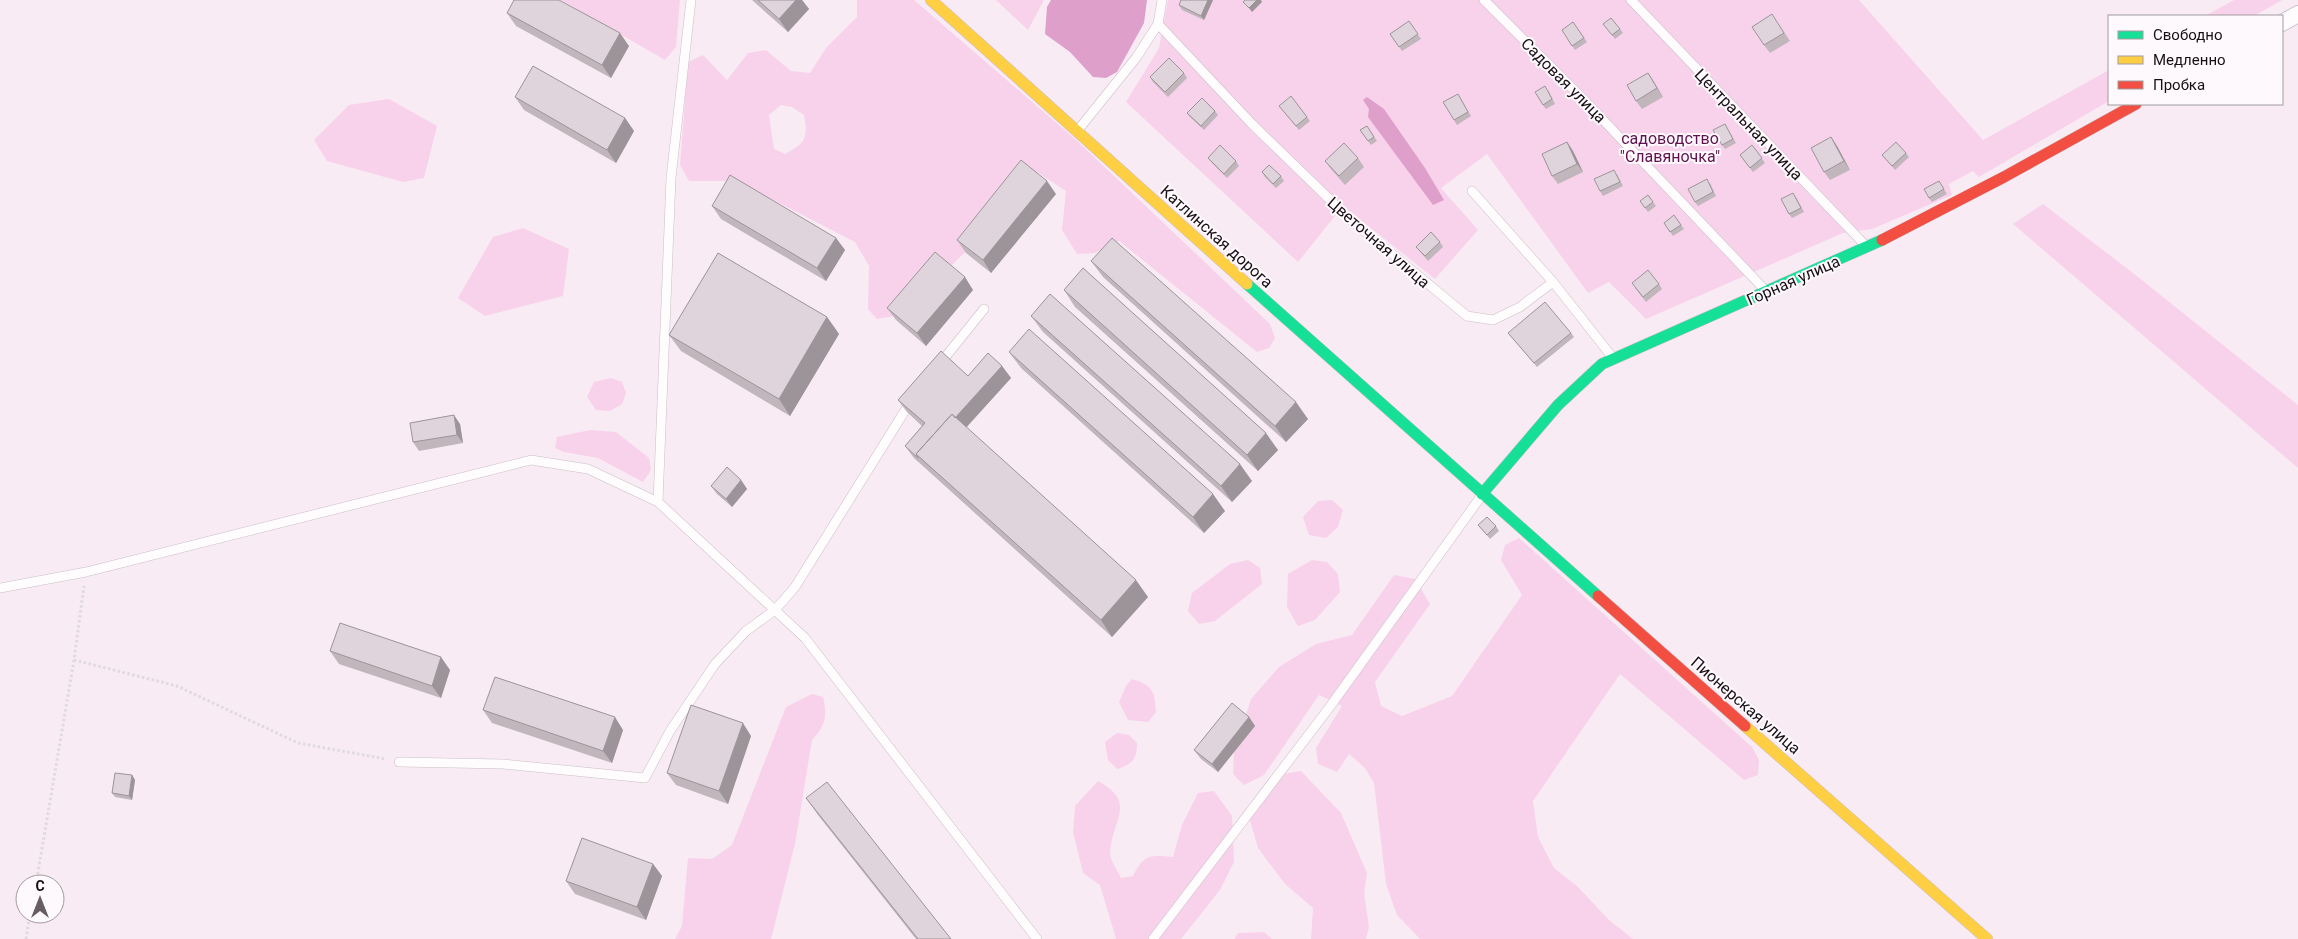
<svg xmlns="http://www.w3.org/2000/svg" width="2298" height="939" font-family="Roboto,sans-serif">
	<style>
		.green { fill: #f8d2eb; fill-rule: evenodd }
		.water { fill: #df9fcb }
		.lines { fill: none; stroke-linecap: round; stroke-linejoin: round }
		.lane-casing { stroke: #cabfc6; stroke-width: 10 }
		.street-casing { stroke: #cabfc6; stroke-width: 18 }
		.fast-casing { stroke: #cabfc6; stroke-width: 12 }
		.slow-casing { stroke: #cabfc6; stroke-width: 12 }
		.jam-casing { stroke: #cabfc6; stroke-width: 12 }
		.path { stroke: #dfdadd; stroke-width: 3; stroke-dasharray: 2.5 2.5; stroke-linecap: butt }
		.lane { stroke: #fefcfd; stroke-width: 9 }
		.street { stroke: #fefcfd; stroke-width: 16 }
		.fast { stroke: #16e098; stroke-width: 11 }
		.slow { stroke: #ffcf43; stroke-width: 11 }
		.jam { stroke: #f24e42; stroke-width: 11 }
		.wall { fill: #c0b6bc }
		.shaded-wall { fill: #9c9499 }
		.building { fill: #dfd4db; stroke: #9c9499 }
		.labels { text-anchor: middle; stroke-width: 4; stroke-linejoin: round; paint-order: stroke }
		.street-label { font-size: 16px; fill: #170f14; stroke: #fef9fc }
		.park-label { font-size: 16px; fill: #5f124d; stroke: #fef9fc }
	</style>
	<rect width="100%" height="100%" fill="#f9ebf4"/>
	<!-- green -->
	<path class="green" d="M561 0H680L676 47 665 60Z
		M857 0H914L1074 138 1270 324 1275 338 1269 348 1257 352 1119 241 1095 253 1077 254 1062 230 1066 191 1037 172 986 232 900 315 877 319 868 309 869 266 855 242 736 181H689L680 165 688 62 703 55 727 80 748 53 766 50 791 71 810 73 826 48 857 17ZM781 105 792 107 804 115C808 138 806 143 785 154L774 149 769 115Z
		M996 0H1044L1028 30Z
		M1168 0H1859L1983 140 2109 70V101L1979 177 1973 171 1949 184 1952 195 1872 229 1843 233 1646 319 1609 282 1588 293 1487 154 1441 188 1478 230 1435 279 1343 206 1298 262 1126 102 1159 48Z
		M2234 0H2282L2254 16H2205Z
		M389 99 437 126 424 178 403 182 327 161 314 140 349 105Z
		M2043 204 2133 273 2298 405V468L2013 224Z
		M523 228 569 249 563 296 485 316 458 298 493 237Z
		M611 378 622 382 626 393 622 404 610 411 596 410 587 397 594 382Z
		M590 430 616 432 649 458 651 470 643 482 598 458 564 452 555 448 557 437Z
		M1332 500 1343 510 1338 527 1326 538 1309 535 1303 517 1318 501Z
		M1519 538 1752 747 1759 760 1758 775 1744 780 1620 674 1533 801 1538 837 1554 868 1577 886 1609 920 1633 939H1420L1397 915 1386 884 1374 783 1365 768 1349 754 1337 772 1318 764 1316 748 1342 706 1319 695 1264 775 1244 785 1233 774 1234 752 1251 699 1279 667 1316 644 1352 635 1394 575 1415 579 1430 604 1375 682 1381 706 1402 716 1452 696 1522 595 1501 560 1505 545Z
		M1248 560 1260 568 1262 584 1215 621 1199 624 1188 611 1192 593 1230 564Z
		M1312 560 1327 562 1338 574 1340 592 1315 620 1298 626 1287 607 1288 574Z
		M1132 679C1153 685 1155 692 1156 712L1148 722 1128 720 1119 702 1126 686Z
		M812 694 823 697C828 715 825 727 812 740L795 844 771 939H675L682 926 688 858 712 859 732 845 786 707Z
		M1117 733 1129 735 1137 743C1137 759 1133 764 1117 769L1108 760 1105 742Z
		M1301 771 1341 813 1367 873 1364 893 1369 927 1366 939H1311L1313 908 1285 884 1258 848 1249 817 1283 774Z
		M1098 781C1138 803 1112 819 1110 853 1110 860 1118 871 1121 878L1133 876C1144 854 1150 855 1173 857L1182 825 1198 793 1214 791 1232 816 1234 862 1220 890 1181 939H1116L1100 885 1083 873 1073 832 1075 806Z
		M1264 932 1272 939H1234L1238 933Z"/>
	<!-- water -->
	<path class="water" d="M1051 0H1147L1144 23 1117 72 1106 78 1093 77 1070 52 1045 34 1047 7Z
		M1367 97 1384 109 1425 168 1444 200 1433 205 1368 117 1369 109 1363 100Z"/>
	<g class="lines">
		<!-- lane casing -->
		<g class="lane-casing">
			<path id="lane" d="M1484 0 1585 101 1766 291
				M1631 0 1866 246
				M1158 24 1252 124 1352 221 1467 316 1493 320 1520 307 1553 282 1613 358
				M1078 130 1136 58 1158 24 1162 0
				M1472 191 1553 282
				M939 365 984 309
				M658 502 671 178 691 0
				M0 588 86 572 531 460 588 469 658 502 805 638 1037 939
				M399 762 503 764 645 778 670 731 715 664 746 631 775 610 795 587 911 401
				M1153 939 1329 708 1482 495"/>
		</g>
		<!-- street casing -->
		<g class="street-casing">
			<path id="street" d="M2282 23 2298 14"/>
		</g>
		<!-- fast casing -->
		<g class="fast-casing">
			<path id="fast" d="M1247 284 1598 596
				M1482 494 1558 405 1602 364 1882 240"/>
		</g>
		<!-- slow casing -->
		<g class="slow-casing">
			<path id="slow" d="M931 0 1247 284
				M1745 726 1987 939"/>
		</g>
		<!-- jam casing -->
		<g class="jam-casing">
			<path id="jam" d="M1882 240 2004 177 2136 104
				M1598 596 1745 726"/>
		</g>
		<!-- path -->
		<path class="path" d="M74 660 177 686 298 743 386 759
			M36 884 74 660 84 586
			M26 939 30 914"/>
		<!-- lane -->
		<use href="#lane" class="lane"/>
		<!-- street -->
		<use href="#street" class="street"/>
		<!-- fast -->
		<use href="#fast" class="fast"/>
		<!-- slow -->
		<use href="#slow" class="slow"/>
		<!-- jam -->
		<use href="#jam" class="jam"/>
	</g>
	<!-- wall -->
	<path class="wall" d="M752 0H802L809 9 788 32Z
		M1213 0 1204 20 1182 10 1179 5Z
		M507 13 629 46 611 78 516 26Z
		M1409 21 1421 39 1402 51 1390 34Z
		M1573 22 1587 42 1575 50 1562 30Z
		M1778 23 1790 41 1770 53 1764 45Z
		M1603 24 1620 29 1623 33 1615 39Z
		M1184 73 1187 78 1168 97 1153 82 1150 77Z
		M1648 73 1663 97 1642 109 1636 101Z
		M1548 90 1555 104 1546 109 1543 105Z
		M1458 94 1471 116 1457 125 1454 120Z
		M515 97 625 118 634 131 616 163 524 110Z
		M1279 106 1307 117 1310 121 1299 130Z
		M1215 111 1218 115 1204 130 1190 117 1187 113Z
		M1725 124 1736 143 1725 149 1722 145Z
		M1367 126 1377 141 1371 145 1360 130Z
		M1831 137 1837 146 1850 170 1830 180 1824 172Z
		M1567 142 1573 151 1583 172 1558 184 1552 176Z
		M1752 145 1765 163 1753 172 1740 155Z
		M1906 153 1909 157 1895 170 1882 155Z
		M1208 158 1236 161 1239 166 1227 178 1211 162Z
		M1358 158 1364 167 1345 185 1331 169 1325 161Z
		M1262 172 1281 176 1284 181 1276 188 1265 177Z
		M1617 174 1623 186 1603 196 1600 191Z
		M1939 181 1947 194 1932 202 1929 198Z
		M1710 183 1716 196 1698 206 1695 202Z
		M1056 194 991 273 966 253 957 240Z
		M1648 195 1656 206 1648 212 1640 201Z
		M1796 197 1804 212 1792 218 1789 214Z
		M712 206 836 238 845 250 826 281 721 219Z
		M1674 215 1684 229 1673 236 1664 223Z
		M1440 242 1443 247 1428 261 1416 247Z
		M1091 261 1308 419 1286 442 1103 277Z
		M1659 284 1662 289 1646 302 1635 288Z
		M973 290 926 346 896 320 887 308Z
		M1064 290 1278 450 1258 471 1075 307Z
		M1031 316 1252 481 1232 502 1043 332Z
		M827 317 839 334 790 416 681 351 669 335Z
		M1508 333H1571L1574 337 1537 367Z
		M1009 352 1225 511 1204 533 1021 368Z
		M1002 366 1011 378 966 428 1148 597 1112 637 914 458 905 446 922 426 907 412 898 400 968 376Z
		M460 424 463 443 419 451 413 442Z
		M741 480 747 489 732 507 717 494 711 486Z
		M1478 525 1496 526 1499 531 1490 539Z
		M330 651 450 670 441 698 339 664Z
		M483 710 623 730 612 763 492 723Z
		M1249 717 1255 726 1218 772 1201 759 1194 750Z
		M751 736 728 804 676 785 667 773Z
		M132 775 135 780 132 800 115 797 112 793Z
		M806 798 951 939H916L818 815Z
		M653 864 662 876 646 920 575 894 566 881Z"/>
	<!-- shaded-wall -->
	<path class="shaded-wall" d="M796 0H802L809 9 788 32 779 19Z
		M1208 0H1213L1204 20 1201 16Z
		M1257 0H1261L1262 2 1252 12 1249 8Z
		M620 33 629 46 611 78 602 65Z
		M1648 73 1654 82 1663 97 1657 88Z
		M625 118 634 131 616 163 607 150Z
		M1831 137 1837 146 1850 170 1844 161Z
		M1567 142 1573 151 1583 172 1577 164Z
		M1047 181 1056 194 991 273 983 260Z
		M836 238 845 250 826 281 817 268Z
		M965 277 973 290 926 346 917 333Z
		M827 317 839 334 790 416 779 399Z
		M1002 366 1011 378 930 467 919 457Z
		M1296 402 1308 419 1286 442 1275 426Z
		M454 415 460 424 463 443 457 435Z
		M1266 433 1278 450 1258 471 1247 455Z
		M1240 464 1252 481 1232 502 1221 486Z
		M741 480 747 489 732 507 726 499Z
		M1213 494 1225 511 1204 533 1193 517Z
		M1136 580 1148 597 1112 637 1101 620Z
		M441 657 450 670 441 698 432 686Z
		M615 717 623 730 612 763 603 751Z
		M1249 717 1255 726 1218 772 1212 764Z
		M743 723 751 736 728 804 719 791Z
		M132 775 135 780 132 800 129 796Z
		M653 864 662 876 646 920 637 907Z"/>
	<!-- building -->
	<path class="building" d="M514 0H559L620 33 602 65 507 13Z
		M758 0H796L779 19Z
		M1181 0H1208L1201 16 1179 5Z
		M1245 0H1257L1249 8 1243 2Z
		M1772 14 1784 33 1764 45 1752 27Z
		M1611 18 1620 29 1612 35 1603 24Z
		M1409 21 1418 34 1399 47 1390 34Z
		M1573 22 1584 38 1572 46 1562 30Z
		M1169 58 1184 73 1165 92 1150 77Z
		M533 66 625 118 607 150 515 97Z
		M1648 73 1657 88 1636 101 1627 85Z
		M1545 86 1552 99 1543 105 1535 92Z
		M1458 94 1468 112 1454 120 1443 102Z
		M1291 96 1307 117 1296 126 1279 106Z
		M1202 98 1215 111 1201 126 1187 113Z
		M1725 124 1733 139 1722 145 1713 130Z
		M1367 126 1374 137 1368 141 1360 130Z
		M1831 137 1844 161 1824 172 1811 148Z
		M1567 142 1577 164 1552 176 1542 154Z
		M1896 142 1906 153 1892 166 1882 155Z
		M1344 143 1358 158 1339 176 1325 161Z
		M1220 145 1236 161 1224 174 1208 158Z
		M1752 145 1762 158 1750 168 1740 155Z
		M1021 160 1047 181 983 260 957 240Z
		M1269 165 1281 176 1273 184 1262 172Z
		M1614 170 1620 182 1600 191 1594 179Z
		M730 175 836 238 817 268 712 206Z
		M1707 179 1713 192 1695 202 1688 189Z
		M1939 181 1944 189 1929 198 1924 189Z
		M1793 193 1801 208 1789 214 1781 199Z
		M1648 195 1653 202 1645 208 1640 201Z
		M1674 215 1681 225 1670 232 1664 223Z
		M1431 232 1440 242 1425 256 1416 247Z
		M1112 238 1296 402 1275 426 1091 261Z
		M935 252 965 277 917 333 887 308Z
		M718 253 827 317 779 399 669 335Z
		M1083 268 1266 433 1247 455 1064 290Z
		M1648 270 1659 284 1643 297 1632 283Z
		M1050 294 1240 464 1221 486 1031 316Z
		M1545 302 1571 333 1534 363 1508 333Z
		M1029 329 1213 494 1193 517 1009 352Z
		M941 351 968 376 988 353 1002 366 955 418 952 414 916 454 918 458 905 446 925 423 898 400Z
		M952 414 1136 580 1101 620 916 454Z
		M454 415 457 435 413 442 410 423Z
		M727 467 741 480 726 499 711 486Z
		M1487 517 1496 526 1487 535 1478 525Z
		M340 623 441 657 432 686 330 651Z
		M495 677 615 717 603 751 483 710Z
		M1232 703 1249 717 1212 764 1194 750Z
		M691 705 743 723 719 791 667 773Z
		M115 773 132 775 129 796 112 793Z
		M827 782 951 939H918L806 798Z
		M582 838 653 864 637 907 566 881Z"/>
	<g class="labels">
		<!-- street labels -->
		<g class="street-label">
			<text transform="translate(1564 80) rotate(45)" y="6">Садовая улица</text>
			<text transform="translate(1749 124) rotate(46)" y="6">Центральная улица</text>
			<text transform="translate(1217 236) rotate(42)" y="6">Катлинская дорога</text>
			<text transform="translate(1379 242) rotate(41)" y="6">Цветочная улица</text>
			<text transform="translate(1793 280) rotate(-24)" y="6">Горная улица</text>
			<text transform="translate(1746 705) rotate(41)" y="6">Пионерская улица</text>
		</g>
		<!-- park labels -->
		<g class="park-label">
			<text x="1670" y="144">садоводство<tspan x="1670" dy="18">"Славяночка"</tspan></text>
		</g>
	</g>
	<!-- legend -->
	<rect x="2108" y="15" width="175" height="90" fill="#fef9fc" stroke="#a29b9f"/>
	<rect x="2118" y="31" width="25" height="8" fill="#16e098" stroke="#a29b9f"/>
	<text x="2153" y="40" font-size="15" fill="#170f14">Свободно</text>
	<rect x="2118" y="56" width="25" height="8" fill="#ffcf43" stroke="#a29b9f"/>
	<text x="2153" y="65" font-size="15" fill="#170f14">Медленно</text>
	<rect x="2118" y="81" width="25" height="8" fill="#f24e42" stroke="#a29b9f"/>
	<text x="2153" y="90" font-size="15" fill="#170f14">Пробка</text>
	<!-- north arrow -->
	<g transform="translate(40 899)"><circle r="24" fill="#fef9fc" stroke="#a29b9f"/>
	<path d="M0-4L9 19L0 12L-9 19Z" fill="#665c62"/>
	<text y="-8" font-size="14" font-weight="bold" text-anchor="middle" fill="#170f14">С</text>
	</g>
</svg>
